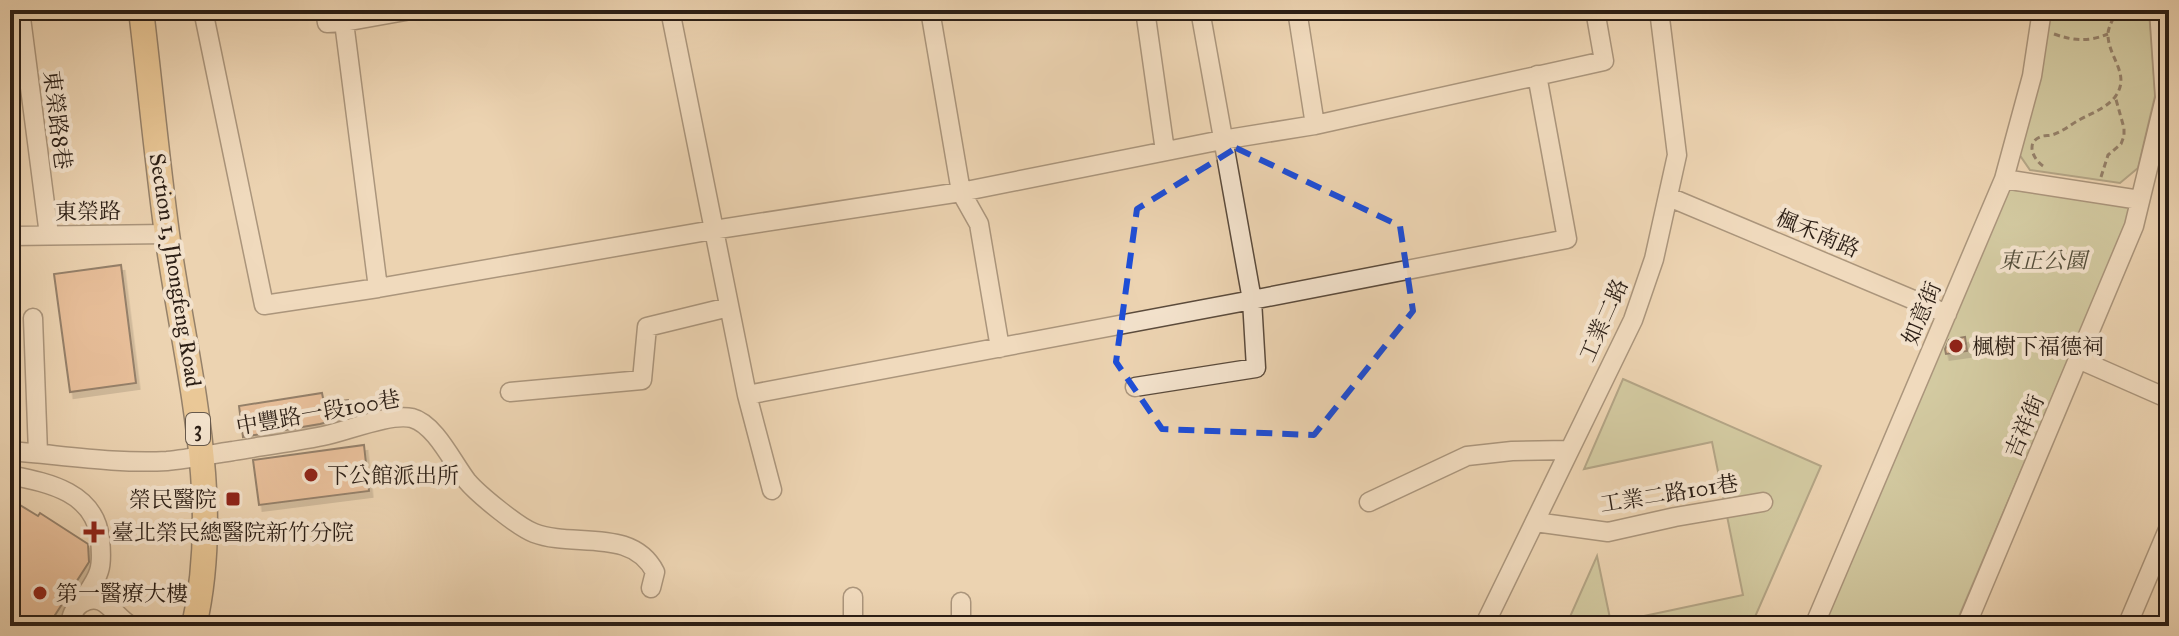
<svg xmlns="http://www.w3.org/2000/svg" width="2179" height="636" font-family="'IM FELL Great Primer','Noto Serif TC',serif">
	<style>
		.green { fill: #b3be8f; stroke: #6f6e52; stroke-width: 2 }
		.building { fill: #e3a77e; stroke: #2b1e15; stroke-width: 2; filter: url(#shadow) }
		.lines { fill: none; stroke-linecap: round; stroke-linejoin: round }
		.minor-casing { stroke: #5b4b3c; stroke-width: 21 }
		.major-casing { stroke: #2b1e15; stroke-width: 27 }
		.path { stroke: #2b1e15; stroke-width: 3; stroke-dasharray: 6 4; stroke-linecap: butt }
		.minor { stroke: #f3e2cc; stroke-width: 18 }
		.major { stroke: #e6ba78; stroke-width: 24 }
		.marked { fill: none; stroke: #1d4ed8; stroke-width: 6; stroke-dasharray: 16 10; stroke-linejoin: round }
		.poi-dot { fill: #8f2418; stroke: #f3e2cc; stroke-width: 3 }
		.labels { text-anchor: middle; stroke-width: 8; stroke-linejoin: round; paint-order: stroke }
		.shield { fill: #f3e2cc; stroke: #67594c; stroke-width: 2 }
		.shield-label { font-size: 20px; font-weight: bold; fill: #2b1e15 }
		.street-label { font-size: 22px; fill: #2b1e15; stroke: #f3e2cc }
		.park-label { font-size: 22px; font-style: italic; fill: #544e3a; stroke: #f3e2cc }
		.poi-label { font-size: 22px; fill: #2b1e15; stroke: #f3e2cc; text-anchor: start }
	</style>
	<defs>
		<filter id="shadow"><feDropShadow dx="3.5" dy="6" stdDeviation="0" flood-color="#0004"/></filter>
	</defs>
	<rect width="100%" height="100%" fill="#ecd3b1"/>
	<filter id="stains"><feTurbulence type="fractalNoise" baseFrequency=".0025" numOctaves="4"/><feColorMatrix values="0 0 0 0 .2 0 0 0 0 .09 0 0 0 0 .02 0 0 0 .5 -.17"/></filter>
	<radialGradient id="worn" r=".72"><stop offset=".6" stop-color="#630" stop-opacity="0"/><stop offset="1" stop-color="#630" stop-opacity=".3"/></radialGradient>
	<!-- green -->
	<path class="green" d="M2050 10H2149L2155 96 2138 168 2120 183 2030 170 2019 154C2033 106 2045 60 2050 10Z
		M2006 189 2134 205 1955 626H1822Z
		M1623 379 1821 466 1751 626H1584L1569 619 1597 556 1611 623 1743 595 1712 442 1584 469Z"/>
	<!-- building -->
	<path class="building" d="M121 265 136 383 70 392 54 274Z
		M1965 337 1967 351 1946 354 1945 349 1949 340Z
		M322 393 324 403 348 400 350 416 320 424 243 437 239 406Z
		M364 445 369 491 259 505 253 460Z
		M10 499 38 516 40 513 88 544 89 562 48 626H10Z"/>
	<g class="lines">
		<!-- minor casing -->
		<g class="minor-casing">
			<path id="minor" d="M20 10 49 235
				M203 10 264 305 378 288
				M325 10 327 23 344 22
				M411 10 344 22 378 288 713 230 961 192 1222 140 1315 125 1297 10
				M670 10 747 395 772 490
				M930 10 961 192 979 224 1000 348
				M1145 10 1165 151
				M1315 125 1604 61 1595 10
				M2004 179 2140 200
				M1669 197 1947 314
				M10 236 167 234
				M33 318 38 453
				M2078 359 2169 399
				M1135 387 1256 368 1252 300 1200 10
				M510 392 642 380 647 327 729 307
				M747 395 1252 300 1567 239 1537 75
				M10 451C62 455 116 464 167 461 189 459 212 454 233 451 263 446 294 442 323 436 347 431 390 413 412 418 435 424 453 463 467 481 478 494 518 527 534 533 573 548 632 527 655 572L651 588
				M10 475C49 483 95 492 100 539 101 549 102 562 99 571 96 582 86 594 80 604
				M1369 502 1467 456 1512 451 1568 450
				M1535 522 1608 532 1675 517 1763 502
				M70 626C71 617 73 608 82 603 105 589 115 619 132 626
				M853 626V597
				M961 626V602
				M1484 626 1633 320 1654 259 1677 155 1659 10
				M1814 626 2004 179 2032 76 2042 10
				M1966 626 2134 226 2165 98 2159 10
				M2127 626 2169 527"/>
		</g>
		<!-- major casing -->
		<g class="major-casing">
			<path id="major" d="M141 10C150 85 157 159 167 234 185 362 224 496 194 626"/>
		</g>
		<!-- path -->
		<path class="path" d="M2054 34C2074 41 2088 42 2108 34
			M2043 166C2034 160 2025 143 2040 137 2044 135 2048 136 2052 135 2062 132 2070 125 2079 120 2092 113 2105 109 2115 97 2132 74 2107 57 2108 33 2109 25 2114 18 2117 10
			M2101 177 2108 155 2121 144 2124 136V128L2115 96"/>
		<!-- minor -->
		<use href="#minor" class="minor"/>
		<!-- major -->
		<use href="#major" class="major"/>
	</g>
	<!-- marked area -->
	<path d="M0 0H2179V636H0ZM1236 148 1400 226 1413 311 1314 435 1162 429 1116 362 1137 209Z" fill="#ecd3b1" fill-opacity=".55" fill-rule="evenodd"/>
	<path class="marked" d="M1236 148 1400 226 1413 311 1314 435 1162 429 1116 362 1137 209Z"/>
	<!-- markers -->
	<g class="poi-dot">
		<circle cx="1956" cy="346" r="8"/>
		<circle cx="311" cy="475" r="8"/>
		<rect x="225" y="491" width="16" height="16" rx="4"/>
		<path d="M90 520h8v8h8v8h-8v8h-8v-8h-8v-8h8z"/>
		<circle cx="40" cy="593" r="8"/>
	</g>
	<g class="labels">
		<!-- shield labels -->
		<rect class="shield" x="186" y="413" width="24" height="32" rx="6"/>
		<g class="shield-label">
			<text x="198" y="436">3</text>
		</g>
		<!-- street labels -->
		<g class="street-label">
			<text transform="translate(58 120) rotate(83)" y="8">東榮路8巷</text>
			<text transform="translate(88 211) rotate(-1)" y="8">東榮路</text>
			<text transform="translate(1818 233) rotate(23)" y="8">楓禾南路</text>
			<text transform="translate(176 270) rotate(81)" y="8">Section 1, Jhongfeng Road</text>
			<text transform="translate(1921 313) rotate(-67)" y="8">如意街</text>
			<text transform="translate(1603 320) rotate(-66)" y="8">工業二路</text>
			<text transform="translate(318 412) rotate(-10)" y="8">中豐路一段100巷</text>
			<text transform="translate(2024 426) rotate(-67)" y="8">吉祥街</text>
			<text transform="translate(1669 493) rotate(-9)" y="8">工業二路101巷</text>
		</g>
		<!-- park labels -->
		<g class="park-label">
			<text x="2043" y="268">東正公園</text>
		</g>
		<!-- poi labels -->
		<g class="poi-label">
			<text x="1972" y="354">楓樹下福德祠</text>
			<text x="327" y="483">下公館派出所</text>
			<text x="217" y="507" text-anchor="end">榮民醫院</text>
			<text x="112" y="540">臺北榮民總醫院新竹分院</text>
			<text x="56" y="601">第一醫療大樓</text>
		</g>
	</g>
	<!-- margin -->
	<rect width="2179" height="636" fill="none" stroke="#ecd3b1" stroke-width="40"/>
	<rect x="12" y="12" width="2155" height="612" fill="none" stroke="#2b1e15" stroke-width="4"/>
	<rect x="20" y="20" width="2139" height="596" fill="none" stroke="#2b1e15" stroke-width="2"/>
	<rect width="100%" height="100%" filter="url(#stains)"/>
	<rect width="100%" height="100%" fill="url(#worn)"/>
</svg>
